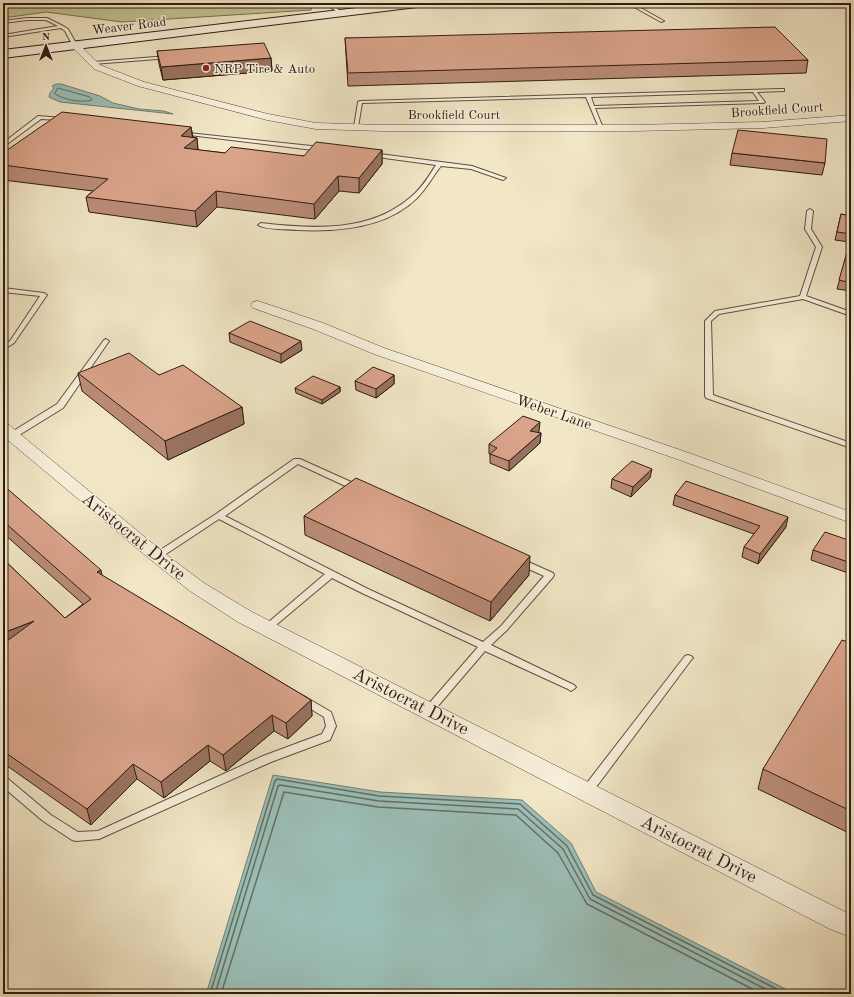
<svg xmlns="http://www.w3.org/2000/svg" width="854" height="997" font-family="'Old Standard TT',serif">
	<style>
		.green { fill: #c1c391; stroke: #787052 }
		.water { fill: #9bbfb7; stroke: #707e75 }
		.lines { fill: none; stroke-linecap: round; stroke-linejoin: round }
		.shore-far1 { stroke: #656e65; stroke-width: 1 }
		.shore { stroke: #656e65; stroke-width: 1.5 }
		.service-casing { stroke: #604e40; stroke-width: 2 }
		.minor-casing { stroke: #604e40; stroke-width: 1 }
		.secondary-casing { stroke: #2f1c13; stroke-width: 2 }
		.service { fill: #f6efda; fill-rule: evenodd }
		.minor { fill: #f6efda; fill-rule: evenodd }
		.secondary { fill: #f6efda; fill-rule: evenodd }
		.wall { fill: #bb8d78; stroke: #2f1c13 }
		.shaded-wall { fill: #997361; stroke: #2f1c13 }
		.building { fill: #daa48b; stroke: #2f1c13 }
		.poi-dot { fill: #8f2418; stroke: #f6efda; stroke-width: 1.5 }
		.labels { text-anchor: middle; stroke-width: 3; stroke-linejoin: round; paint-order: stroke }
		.far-street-label { font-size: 13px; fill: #2f1c13; stroke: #f6efda }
		.far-poi-label { font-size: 13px; fill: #2f1c13; stroke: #f6efda; text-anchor: start }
		.street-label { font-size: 15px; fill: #2f1c13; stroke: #f6efda }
		.near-street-label { font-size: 18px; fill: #2f1c13; stroke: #f6efda }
	</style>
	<rect width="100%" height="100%" fill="#f1e6c6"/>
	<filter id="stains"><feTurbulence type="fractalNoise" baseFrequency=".005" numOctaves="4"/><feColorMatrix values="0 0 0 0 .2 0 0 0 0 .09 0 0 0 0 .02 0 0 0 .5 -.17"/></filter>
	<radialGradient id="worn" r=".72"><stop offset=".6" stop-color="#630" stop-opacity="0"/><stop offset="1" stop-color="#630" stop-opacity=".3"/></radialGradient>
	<!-- green -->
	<path class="green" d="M3 3H312L311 10 122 22 46 12 3 18Z"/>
	<!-- water -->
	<path class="water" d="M56 84H61L100 96 113 103 139 109 164 111 173 114 60 102 49 97 50 93 54 88 52 86Z
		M273 775 380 792 522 800 571 843 596 892 795 994H206Z"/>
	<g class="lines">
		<!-- shore-far1 -->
		<path class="shore-far1" d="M58 88 90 97 92 100C81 103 65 100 55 94Z"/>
		<!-- shore -->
		<path class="shore" d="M210 994 275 781 277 779 379 796 520 804 567 846 593 895 786 994
			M215 994 278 786 280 785 379 801 518 809 563 849 590 899 775 994
			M221 994 284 792 378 807 516 815 558 853 587 904 762 994"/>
		<!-- service casing -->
		<g class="service-casing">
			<path id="service" d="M325 3H330L343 13 340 14Z
				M627 3H632L664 21 661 22Z
				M27 18H47L63 26 68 29 77 45 73 46 65 31 61 28 3 37V35L58 26 46 20H27L3 23V21Z
				M168 56 170 57V58L93 64 91 63 93 62Z
				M782 89H784V91L757 92 765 102 763 103 595 108 603 128 601 129 599 128 586 97 362 103 358 127 356 128 354 127 358 102 360 101ZM753 92 759 101 594 106 591 97Z
				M38 116 63 118 65 119 63 120 41 119 3 147V143Z
				M179 132 321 147 324 149 321 151 181 134H179Z
				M372 153 472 166 506 178 503 180 471 169 441 166C433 176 427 188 417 198 387 228 338 232 297 230 287 229 265 230 258 225L261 223C312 229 371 233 412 196 422 188 429 176 436 165L370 156V154Z
				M810 209 813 211 811 229 822 247 806 296 851 312V316L803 299 719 314 711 321 713 395 851 443V448L706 398 705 396V321L715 311 800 296 816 247 805 229 807 211Z
				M3 288 44 293 47 295 14 343 3 350V345L10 341 40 296 3 292Z
				M106 339 109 341 63 408 16 437H10L9 435 10 433 57 404 104 340Z
				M294 459H300L360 486 361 488 360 490H354L298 464 225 516 368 589 483 642 501 626 544 576 518 564 517 562 518 560H524L553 573 554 575 553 577 507 630 491 645 574 685 576 687 574 689 571 691 568 689 485 651 432 713 429 714 426 713 424 710 426 707 478 647 362 593 332 578 270 630H264L262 628 264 626 325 574 219 519 160 558H154L153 556 154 554 216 514Z
				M688 655 691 656 693 658 691 660 591 794 587 795 583 794 582 791 583 788 685 656Z
				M302 695 331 712 336 726 330 740 271 762 99 839 76 841 72 840 43 821 3 787V777L7 778 51 815 78 832 98 831 263 756 322 734 326 726 324 717 299 702 297 699 299 696Z"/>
		</g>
		<!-- minor casing -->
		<g class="minor-casing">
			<path id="minor" d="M75 42 78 43 100 65 144 82 268 114 316 123 383 125H633L763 122 851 115V121L763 128 633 131H383L316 129 267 120 138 86 94 69 70 45Z
				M258 301 323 323 384 348 689 453 851 512V523L677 459 374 354 313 329 253 308 251 305 253 302Z
				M3 423 9 425 163 552 204 583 252 612 851 915V937L830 929 238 622 190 591 151 560 3 436Z"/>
		</g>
		<!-- secondary casing -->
		<g class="secondary-casing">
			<path id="secondary" d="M398 3H430L425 6 3 58V50Z"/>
		</g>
		<!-- service -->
		<use href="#service" class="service"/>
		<!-- minor -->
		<use href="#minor" class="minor"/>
		<!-- secondary -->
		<use href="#secondary" class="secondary"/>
	</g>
	<!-- wall -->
	<path class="wall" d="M345 38 808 60 806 73 348 86Z
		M157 51 271 58 272 71 163 80 159 64Z
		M191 127 193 137 197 138 198 150 225 153 304 156 382 150V164L359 193 339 191 315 219 217 207 197 227 89 212 86 197 93 191 3 180V153Z
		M732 153 825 163 822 175 730 165Z
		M841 214 851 216V291L837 289 850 242 835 240Z
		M229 333 302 350 281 363 230 342Z
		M78 373 159 375 242 407 244 424 168 460 82 391Z
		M394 375V384L376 398 356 390 355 381Z
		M340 387V392L322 404 296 393 295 388Z
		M539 432 538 433H541L540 443 509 471 490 463V454H489V444Z
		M650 478 631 497 611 488 612 479Z
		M3 485 102 576 311 700 312 716 288 739 274 731 226 771 210 761 164 798 137 779 91 825 3 763V559L65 618 83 604 3 533Z
		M675 495 786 527 758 564 742 557 744 547 754 534 673 505Z
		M304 516 529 575 490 621 305 535Z
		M851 541V574L811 560 813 550Z
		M851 643V834L758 789 763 769Z"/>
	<!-- shaded-wall -->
	<path class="shaded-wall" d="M271 58 272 71 163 80 161 67Z
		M191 127 193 141 197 138 198 152 186 163 181 136Z
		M382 150V164L359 193V178Z
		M338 176 339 191 315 219 314 204Z
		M216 191 217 207 197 227 195 211Z
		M301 341 302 350 281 363V354Z
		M394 375V384L376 398V389Z
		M340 387V392L322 404V400Z
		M242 407 244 424 168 460 165 441Z
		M540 422 539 432 530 440V431Z
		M541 433 540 443 509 471V461Z
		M652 469 650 478 631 497 633 487Z
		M788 517 786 527 758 564 760 554Z
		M530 556 529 575 490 621 491 602Z
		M101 570 104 585 97 572Z
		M34 621 3 650V633Z
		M311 700 312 716 288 739 286 723Z
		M272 715 274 731 226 771 223 755Z
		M208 745 210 761 164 798 161 782Z
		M133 764 137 779 91 825 87 809Z"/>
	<!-- building -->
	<path class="building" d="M775 27 808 60 348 73 345 38Z
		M264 43 271 58 161 67 157 51Z
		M62 112 191 127 181 136 197 138 184 148 225 153 231 147 304 156 316 142 382 150 359 178 338 176 314 204 216 191 195 211 86 197 108 179 3 165V153Z
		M738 130 827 139 825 163 732 153Z
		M841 214 851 216V234L837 232Z
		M851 238V283L839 280Z
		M250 321 301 341 281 354 229 333Z
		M129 353 159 375 183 365 242 407 165 441 78 373Z
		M373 367 394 375 376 389 355 381Z
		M313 376 340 387 322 400 295 388Z
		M523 416 540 422 530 431 541 433 509 461 490 454 497 448 489 444Z
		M632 461 652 469 633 487 612 479Z
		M356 478 530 556 491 602 304 516Z
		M686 481 788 517 760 554 744 547 760 526 675 495Z
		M3 485 101 570 97 572 311 700 286 723 272 715 223 755 208 745 161 782 133 764 87 809 3 751V644L34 621 3 633V559L65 618 91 599 3 521Z
		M825 532 851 541V563L813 550Z
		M842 640 851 643V811L763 769Z"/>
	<!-- markers -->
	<circle class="poi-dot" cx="206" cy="68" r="4"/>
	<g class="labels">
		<!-- far-street labels -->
		<g class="far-street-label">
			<text transform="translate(129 25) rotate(-7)" y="5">Weaver Road</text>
			<text transform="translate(777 109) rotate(-4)" y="5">Brookfield Court</text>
			<text x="454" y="119">Brookfield Court</text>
		</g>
		<!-- far-poi labels -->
		<g class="far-poi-label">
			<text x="214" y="73">NRP Tire &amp; Auto</text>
		</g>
		<!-- street labels -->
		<g class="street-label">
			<text transform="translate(554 412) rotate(19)" y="5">Weber Lane</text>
		</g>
		<!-- near-street labels -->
		<g class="near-street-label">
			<text transform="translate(134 536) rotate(39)" y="6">Aristocrat Drive</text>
			<text transform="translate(411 701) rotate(27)" y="6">Aristocrat Drive</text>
			<text transform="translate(699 849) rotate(27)" y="6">Aristocrat Drive</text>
		</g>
	</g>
	<!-- margin -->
	<rect width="854" height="997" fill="none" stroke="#f1e6c6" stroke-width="16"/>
	<rect x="4" y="4" width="846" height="989" fill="none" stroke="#2f1c13" stroke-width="2"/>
	<rect x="8" y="8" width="838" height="981" fill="none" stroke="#2f1c13"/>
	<!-- north arrow -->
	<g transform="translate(46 46)" stroke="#f6efda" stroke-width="3" paint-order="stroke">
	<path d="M0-3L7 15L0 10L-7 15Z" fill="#2f1c13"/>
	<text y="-6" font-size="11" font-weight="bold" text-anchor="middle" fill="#2f1c13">N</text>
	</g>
	<rect width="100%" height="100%" filter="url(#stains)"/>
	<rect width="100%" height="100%" fill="url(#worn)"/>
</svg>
